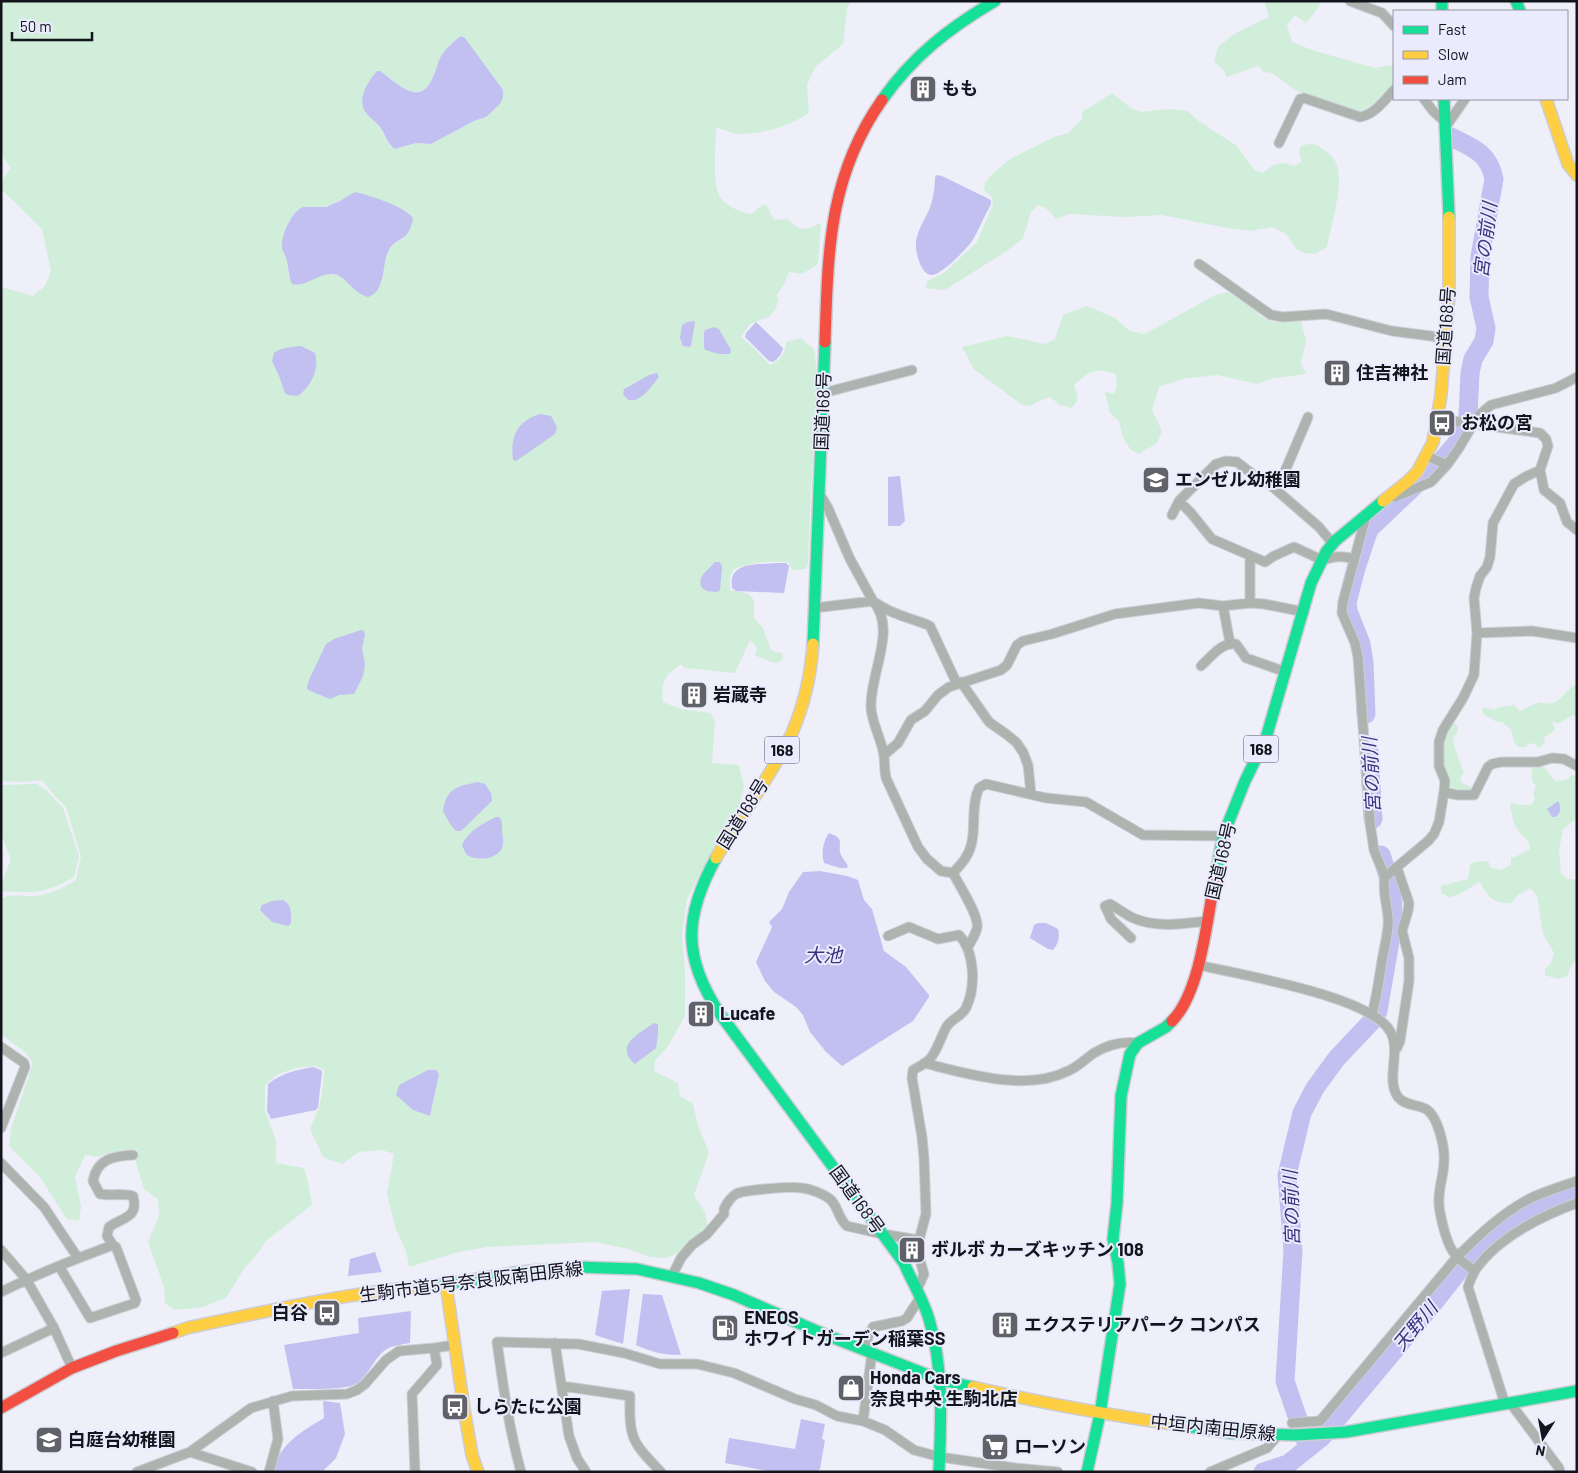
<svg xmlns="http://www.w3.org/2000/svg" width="1578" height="1473" font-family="Barlow,'Noto Sans JP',sans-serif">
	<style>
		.green { fill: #d1eeda; fill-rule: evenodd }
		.water { fill: #c1c0f1 }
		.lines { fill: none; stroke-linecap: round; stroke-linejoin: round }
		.river { stroke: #c1c0f1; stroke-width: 19 }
		.street-casing { stroke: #cccdd5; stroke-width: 11 }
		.fast-casing { stroke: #cccdd5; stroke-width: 14 }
		.slow-casing { stroke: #cccdd5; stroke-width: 14 }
		.jam-casing { stroke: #cccdd5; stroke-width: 14 }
		.street { stroke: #adb3af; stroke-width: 9 }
		.fast { stroke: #16e098; stroke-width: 11 }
		.slow { stroke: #ffcf43; stroke-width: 11 }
		.jam { stroke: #f24e42; stroke-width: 11 }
		.labels { text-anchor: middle; stroke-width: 4; stroke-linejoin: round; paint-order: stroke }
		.shield { fill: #eaebfd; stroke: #545460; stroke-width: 1 }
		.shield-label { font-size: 16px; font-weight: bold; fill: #14141c }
		.poi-label { font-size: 18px; font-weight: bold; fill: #14141c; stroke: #eaebfd; text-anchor: start }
		.street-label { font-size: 18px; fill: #14141c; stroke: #eaebfd }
		.water-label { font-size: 19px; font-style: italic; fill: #3e337f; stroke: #eaebfd }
	</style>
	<rect width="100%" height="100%" fill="#eeeff9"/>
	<!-- green -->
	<path class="green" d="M1 1H851L847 8 843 44 815 67 807 85 809 113C790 126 763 134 739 134 732 134 724 129 716 128 716 145 712 180 719 195 722 202 731 207 737 210 742 212 746 214 752 214L758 208 766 204 774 220 787 219 800 229 809 228 821 223 818 264 802 274 789 272 784 284 775 298 779 296 776 308 770 316 750 324 741 337 752 346 770 365C781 361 785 353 786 342L801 338 814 349 818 383 811 489 808 563 806 569 792 570 788 562C770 560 752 563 734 569L730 577V590L747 593 754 600V618L763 628 771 650 775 652 782 653 783 657 780 662C772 664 763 659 755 655L757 648 750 640 735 673C718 672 702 669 685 668L681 664C664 677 661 680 663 702L680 709 711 713 715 722 712 763 739 765 744 786 740 804 722 833 687 899 682 935 685 971V1016L668 1046 655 1061 654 1071 678 1083 680 1096 693 1104 698 1126 709 1152 694 1195 706 1214 707 1226 681 1252 666 1258 649 1257 629 1249 595 1242 487 1247 458 1252 409 1267 406 1251 396 1230 387 1194 394 1154 382 1150 359 1152 342 1164 323 1157 310 1129C320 1107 323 1095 324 1070L316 1066 297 1068 278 1074 265 1085V1110L276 1141V1163L304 1168 308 1182 312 1205 267 1240 257 1254 243 1270 226 1298 203 1307 174 1310 165 1303 164 1287 148 1242 159 1216 158 1199 144 1189 136 1163 137 1149 112 1152 98 1157 85 1155 75 1177 81 1207 79 1221 67 1219 39 1176 9 1146 11 1129 33 1063 25 1052 1 1034V899C13 892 23 897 36 896 50 895 64 887 76 880L81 856 66 807 54 795 42 780 24 782 1 781V287L33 296 45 286 51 271 42 229 1 189V182L11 168 1 154ZM462 36 486 117 474 121 431 144 416 143 395 149 391 147 379 126 366 113 362 103 377 71H380C390 78 401 89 413 92 431 96 435 69 440 58 444 50 454 41 462 36ZM367 195 407 212 404 238C393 243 389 249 385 261L342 277C328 269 314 280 300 285L289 278 286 258 282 245 288 222 303 207H326L346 198Z
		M1264 1H1321L1318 8 1306 23 1295 15 1287 25 1292 42 1315 51 1375 68 1390 65 1394 66V85L1389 91 1364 111 1347 109 1295 90 1272 73 1264 72 1258 66 1226 77 1224 70 1214 62 1218 47 1234 34 1269 17Z
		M1112 93 1132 109 1142 112 1168 109 1188 111 1197 120 1237 146 1254 170 1263 173 1273 165 1283 163 1294 166 1302 162 1299 153 1301 146C1310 143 1315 143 1323 149 1329 153 1333 156 1336 163 1345 182 1331 226 1327 247L1315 254 1303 253 1296 249 1286 234 1272 227 1250 231 1227 228 1162 215 1124 217 1069 214 1056 219C1051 212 1046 207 1038 205L1031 212 1023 238 1008 250 945 290 926 288 927 281 944 273 977 242 993 204 992 197 984 190 985 183 992 174 1010 159 1056 136 1067 134 1082 119V112Z
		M1228 292 1251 307 1261 316 1272 322 1301 321 1306 341 1301 363 1306 374 1270 379 1258 384 1217 375 1182 379 1159 387 1152 410 1162 431 1157 443 1139 454 1131 450 1123 438 1119 421 1109 412C1109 403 1106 400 1105 392L1114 394C1117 387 1118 382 1115 374 1096 366 1088 372 1074 385 1078 396 1080 400 1071 408L1060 405 1050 397 1039 401 1031 406 1022 405 974 369 962 347 1007 336 1046 344 1055 339 1063 315 1087 306 1115 318 1130 331 1144 334 1156 328 1215 295Z
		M1577 684V718L1573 715 1559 723 1552 722 1555 729 1550 734 1544 737 1545 743 1539 748 1534 744 1529 743 1526 747H1518L1514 742 1511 730 1502 722H1497L1483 714V707L1494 710 1500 707 1514 705 1520 711 1539 702C1562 709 1560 692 1577 684Z
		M1452 721 1458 726C1459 732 1454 735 1453 741 1453 745 1462 768 1464 772L1460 779 1463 784 1473 787 1471 792 1452 791 1447 786 1441 759 1440 744Z
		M1537 765 1545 767 1550 775 1556 781 1566 780 1572 775 1577 776V818L1563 829 1559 851 1561 873 1567 879H1574L1577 884V958L1571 966 1567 976 1558 979 1545 975V969L1551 963 1554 953 1543 934 1537 895 1530 888 1518 895 1511 903C1492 903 1489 898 1480 882 1473 886 1455 898 1449 897 1446 896 1444 894 1441 893V886L1468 879 1470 865 1474 862 1488 861 1491 868 1501 870 1511 865V858C1518 856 1523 853 1530 849 1529 838 1523 838 1517 829 1514 825 1509 807 1511 802L1520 805H1531L1535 799 1533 793 1536 786 1532 781V769Z
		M37 784 46 790 63 808 79 856 74 877C45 894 33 893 1 891V885L11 859 1 834 3 831 1 829V785Z"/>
	<!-- water -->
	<path class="water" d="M461 36 465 38 503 90V97L500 104 486 117 474 121 431 144 416 143 395 149C388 145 385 134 380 127 376 122 370 118 366 113 356 100 368 81 377 71H380C390 78 401 89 413 92 431 96 435 69 440 58 444 50 454 41 461 36Z
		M937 175 942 176 991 200V204C985 215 980 227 974 238 969 247 941 276 931 275 921 274 916 254 916 246 915 234 924 221 929 210 933 200 935 188 935 177Z
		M355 192C369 195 404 206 413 218 409 244 395 236 388 252 382 265 385 293 368 297 352 293 346 275 333 274 318 273 306 288 292 284 288 276 289 267 286 258 285 254 282 251 282 247 281 235 292 211 303 207H326L340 201Z
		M694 321 695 323 691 346 689 347 683 346 680 338 682 325 687 322Z
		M756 322 783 348C782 354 778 359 773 362L769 361 745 337 746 333Z
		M714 327 719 329 731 350 730 354H719L705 350 704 347V332L705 330Z
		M301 346 315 353C320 369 311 386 298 396L288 395 285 393 279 376 272 361 274 353C282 347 291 347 301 346Z
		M657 373 659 377C651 386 642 403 628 400L623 394 624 389C636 384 646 374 657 373Z
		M540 414 551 416 557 427 555 434 516 461 513 460C510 437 517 421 540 414Z
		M900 476 905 521 900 526H888V477Z
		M715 562H720L722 567 720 590 717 592 707 591 702 588C696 576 708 571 715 562Z
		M776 563H786L789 566 784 593 736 591 732 588C728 561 757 565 776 563Z
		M361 630 364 631 365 635 362 648 365 664 363 676 354 694 339 695 330 699 308 690 307 687 309 680 326 644 334 639Z
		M478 782 485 784 491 793 492 801 461 831H456L450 824 443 811C446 788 458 786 478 782Z
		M1558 801C1562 807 1561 814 1555 817H1552L1547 809Z
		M496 817H499C503 821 502 826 502 832 503 837 504 843 502 848 497 860 476 861 467 855L462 846C466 832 484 823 496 817Z
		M829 833C831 834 838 836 839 839 841 842 839 848 840 852 841 857 846 861 848 867L846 868H840L824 863C821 854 823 841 829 833Z
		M820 871 847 876 858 880 864 900 872 909 884 951 906 967 929 995V997L913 1021 842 1066 826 1052 810 1032 803 1015 796 1007 774 992 765 981 756 962 772 927 769 922 782 909 789 892 803 872Z
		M283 900C292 904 291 914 291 923L288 926 272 922 260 910 262 905 272 901Z
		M1038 923H1046L1058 929C1060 937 1059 943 1053 950L1048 949 1030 938 1034 925Z
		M654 1023 658 1024V1035L656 1048 635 1064C613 1046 640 1033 654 1023Z
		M313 1067 321 1070 322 1073 318 1107 316 1110 271 1119 267 1111 268 1084C282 1073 296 1070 313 1067Z
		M428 1070H436L439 1074 430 1116 413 1110 396 1095 399 1085Z
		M375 1252 382 1272 348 1276 350 1259Z
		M630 1289 623 1344 595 1335 602 1291Z
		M643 1294 662 1295 681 1355C664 1355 651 1352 636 1345Z
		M411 1311 410 1343C404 1344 397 1345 391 1347 375 1353 370 1375 356 1384 345 1390 307 1389 293 1389L284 1345 359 1333 358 1318Z
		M323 1401 340 1403 345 1434 336 1458 322 1472H274L272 1466C287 1440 299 1433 324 1418Z
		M801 1419 825 1424 822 1439 825 1440 820 1469 816 1472H774L725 1463 729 1438 795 1449Z"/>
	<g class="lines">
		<!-- river -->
		<path class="river" d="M1366 714 1364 663 1361 644 1348 611 1347 603 1356 568 1369 529 1425 476 1435 468 1456 444 1465 426 1468 416 1470 373 1473 359 1484 341 1486 328 1479 297 1480 257 1494 179C1489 153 1473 148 1451 137
			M1369 751 1373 819
			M1308 1448 1285 1381 1293 1250 1287 1175 1302 1113 1315 1088 1337 1058 1374 1019 1378 1011 1393 924C1394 898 1390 880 1381 855
			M1263 1472 1288 1464 1322 1437 1428 1310 1469 1258 1486 1241 1508 1223 1526 1212 1577 1191"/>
		<!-- street casing -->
		<g class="street-casing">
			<path id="street" d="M1350 1 1382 13 1394 26
				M1424 99 1433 111 1445 122
				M1447 125 1465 99
				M1279 143 1300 99 1304 98 1360 117C1374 115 1385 100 1394 90
				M1199 264 1271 315 1283 317 1326 314 1392 331 1446 338
				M823 393 912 370
				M1427 456 1447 465
				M1540 470 1544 490 1560 503 1567 522 1577 530
				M1277 490 1308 417
				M821 496 828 508 850 559 873 601
				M1395 497 1431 482 1447 465 1459 448 1478 416 1491 405 1556 388 1577 377
				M1179 501 1191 513 1212 539 1265 562 1274 556 1294 547 1322 560C1334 557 1341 555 1354 559
				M1172 515 1179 501 1216 464 1226 461 1237 462 1255 476 1267 482 1319 527 1333 544
				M1366 516 1343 602 1342 613 1355 643 1358 657 1370 823 1374 850 1385 877
				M1250 556V603
				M876 603C892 615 912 618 930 626L957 684
				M1223 606 1230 643
				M814 608 873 601C898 629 869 675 871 708 872 724 882 740 884 756 885 764 884 769 886 778L918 847 927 859 941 871 953 873C959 885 980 917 977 928 976 934 971 941 968 947
				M1477 633 1532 631 1577 638
				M1201 666C1211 657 1221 642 1236 644L1246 658 1286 672
				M961 682 989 722 1006 734 1016 742 1023 752 1028 765 1031 794
				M884 755 898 743 911 720 925 711 938 695 949 687 1001 670 1007 665 1017 645 1023 641 1052 634 1115 614 1199 603 1223 606 1250 603 1264 604 1304 612
				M1444 792 1457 795H1474L1488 767 1492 764 1501 762H1538L1552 758 1564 759 1577 766
				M953 873C957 868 963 863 966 857 979 837 969 809 979 788L986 784 1046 798 1086 802 1143 835 1223 836
				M888 936 909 927 938 939 959 935C975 952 976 987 966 1008 962 1016 953 1018 947 1026 941 1036 937 1052 929 1060 925 1064 918 1067 913 1070L912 1078 922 1137 924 1158 926 1214 919 1240 918 1254 924 1274 917 1290
				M1131 938 1111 919 1105 906 1110 904C1117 908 1125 914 1133 918 1156 928 1184 924 1208 921
				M1199 965C1240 975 1370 996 1390 1031 1402 1051 1385 1079 1398 1097 1405 1106 1417 1104 1426 1109 1438 1116 1445 1148 1444 1161 1444 1174 1439 1186 1439 1199 1438 1210 1446 1241 1452 1250 1457 1259 1467 1265 1474 1271
				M1372 1014C1377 996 1379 979 1382 961 1384 949 1387 938 1388 927 1390 910 1381 893 1385 877L1428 841 1434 834 1439 822 1444 792 1445 781 1439 766V742L1443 730 1463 698 1474 675 1477 633 1474 598 1476 588 1480 576 1487 567 1490 557 1493 523 1514 484 1525 477 1540 470 1548 446 1546 439 1540 433 1438 419
				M1 1047 24 1063 25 1067 1 1128
				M1397 1048 1400 1041 1409 981V958L1402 931 1408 911 1409 903 1397 868
				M924 1063C968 1074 1026 1092 1068 1071 1078 1067 1085 1059 1094 1053 1107 1045 1122 1041 1138 1043
				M1 1163 44 1207 78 1258
				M113 1245 107 1236 109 1227C123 1217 139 1218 133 1196 123 1193 111 1196 100 1194L93 1181C97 1159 113 1156 133 1155
				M1 1250 26 1279 54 1328 72 1368
				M672 1276 681 1258 692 1245 707 1234 724 1214V1209C727 1203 731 1197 736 1194 743 1190 793 1186 802 1188 811 1189 824 1194 831 1200 838 1207 839 1220 847 1226L882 1234 919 1240
				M1 1292C37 1274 75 1259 113 1245L116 1247 136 1300 135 1303 90 1318 59 1266
				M555 1343 569 1436 577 1458 586 1472
				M434 1348 455 1345
				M864 1350 869 1334 873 1327 902 1321 907 1318 921 1296
				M1 1353 54 1328
				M562 1386 630 1396C629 1439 632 1442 661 1472
				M1505 1404 1468 1287C1470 1281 1472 1275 1476 1269 1498 1238 1541 1216 1577 1203
				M1511 1404 1559 1468 1560 1472
				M863 1421 872 1353
				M1292 1423 1320 1421 1457 1257C1480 1234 1503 1212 1533 1197 1547 1191 1562 1186 1577 1181
				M190 1452 252 1472
				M137 1472 190 1452 251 1408 292 1396 347 1394 357 1390 365 1384 386 1360 399 1351 434 1348 437 1365 412 1394 415 1472
				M269 1472 278 1439 273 1401
				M521 1472C509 1429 503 1385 497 1342L578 1344 624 1353 660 1364H697L734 1373 795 1399 816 1405 837 1416 863 1421 885 1430 914 1450 940 1457 1015 1468 1058 1472
				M1210 1472 1267 1448 1278 1435"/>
		</g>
		<!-- fast casing -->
		<g class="fast-casing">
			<path id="fast" d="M1442 1V11
				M1516 1 1520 11
				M1444 99 1449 217
				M882 100C913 56 949 28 995 1
				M813 644 825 342
				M716 858C684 916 682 957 720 1014L904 1263C912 1282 923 1299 929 1319 944 1369 941 1421 939 1472
				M1214 883 1223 836 1245 781 1266 738 1311 583 1326 552 1335 541 1383 501
				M415 1287 446 1284 520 1272 576 1267 637 1269 699 1283 734 1295 826 1335 941 1380 973 1387
				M1179 1425 1231 1433 1296 1435 1346 1432 1577 1391
				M1087 1472 1100 1414 1120 1284 1118 1263 1113 1239 1117 1203 1121 1096 1130 1054 1138 1043 1166 1027 1172 1021"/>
		</g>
		<!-- slow casing -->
		<g class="slow-casing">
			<path id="slow" d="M1546 99 1568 164 1577 175
				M1383 501 1407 482 1417 472 1433 442 1441 395 1449 293V217
				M716 858C740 816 771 777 792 733 804 705 811 674 813 644
				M446 1284 464 1409 472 1455 478 1472
				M173 1333 187 1328C262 1312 338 1295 415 1287
				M973 1387C1041 1403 1109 1415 1179 1425"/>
		</g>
		<!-- jam casing -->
		<g class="jam-casing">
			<path id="jam" d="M825 342C828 253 828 177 882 100
				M1172 1021C1200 993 1207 921 1214 883
				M1 1408 72 1368 116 1351 173 1333"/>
		</g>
		<!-- street -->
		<use href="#street" class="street"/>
		<!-- fast -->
		<use href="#fast" class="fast"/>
		<!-- slow -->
		<use href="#slow" class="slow"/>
		<!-- jam -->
		<use href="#jam" class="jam"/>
	</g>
	<!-- icons -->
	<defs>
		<g id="building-square" transform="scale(1.4375)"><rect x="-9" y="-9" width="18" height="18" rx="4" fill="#606169" stroke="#eaebfd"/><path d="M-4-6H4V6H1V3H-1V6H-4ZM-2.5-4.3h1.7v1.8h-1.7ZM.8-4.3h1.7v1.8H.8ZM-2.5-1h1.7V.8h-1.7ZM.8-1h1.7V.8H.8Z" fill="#fff"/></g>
		<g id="bus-square" transform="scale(1.4375)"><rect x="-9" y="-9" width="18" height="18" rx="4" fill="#606169" stroke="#eaebfd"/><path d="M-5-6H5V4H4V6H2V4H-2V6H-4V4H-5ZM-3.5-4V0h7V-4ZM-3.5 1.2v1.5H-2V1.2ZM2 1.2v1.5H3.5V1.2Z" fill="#fff"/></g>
		<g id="school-square" transform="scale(1.4375)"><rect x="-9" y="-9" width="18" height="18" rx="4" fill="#606169" stroke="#eaebfd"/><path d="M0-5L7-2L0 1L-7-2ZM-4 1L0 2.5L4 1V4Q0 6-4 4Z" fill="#fff"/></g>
		<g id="fuel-square" transform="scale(1.4375)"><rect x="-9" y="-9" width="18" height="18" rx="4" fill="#606169" stroke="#eaebfd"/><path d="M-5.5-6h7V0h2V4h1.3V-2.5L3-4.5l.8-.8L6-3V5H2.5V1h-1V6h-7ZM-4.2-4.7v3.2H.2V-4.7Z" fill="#fff"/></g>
		<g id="shop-square" transform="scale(1.4375)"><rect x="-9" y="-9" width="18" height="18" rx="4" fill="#606169" stroke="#eaebfd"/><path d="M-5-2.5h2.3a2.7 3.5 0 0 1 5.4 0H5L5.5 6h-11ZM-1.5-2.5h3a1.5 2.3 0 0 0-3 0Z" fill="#fff"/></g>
		<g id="supermarket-square" transform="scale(1.4375)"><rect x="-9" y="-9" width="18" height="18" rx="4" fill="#606169" stroke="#eaebfd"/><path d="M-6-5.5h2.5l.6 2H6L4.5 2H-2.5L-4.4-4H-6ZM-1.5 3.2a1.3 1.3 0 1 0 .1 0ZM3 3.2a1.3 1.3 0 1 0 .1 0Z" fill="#fff"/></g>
	</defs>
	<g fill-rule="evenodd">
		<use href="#building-square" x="923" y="89"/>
		<use href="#building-square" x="1337" y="373"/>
		<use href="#bus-square" x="1442" y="423"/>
		<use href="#school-square" x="1156" y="480"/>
		<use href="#building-square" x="694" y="695"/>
		<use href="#building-square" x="701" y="1014"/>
		<use href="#building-square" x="912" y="1250"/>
		<use href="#bus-square" x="327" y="1313"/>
		<use href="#building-square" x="1005" y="1325"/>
		<use href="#fuel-square" x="725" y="1328"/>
		<use href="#shop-square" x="851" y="1388"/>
		<use href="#bus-square" x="455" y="1407"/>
		<use href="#school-square" x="49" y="1440"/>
		<use href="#supermarket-square" x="995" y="1447"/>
	</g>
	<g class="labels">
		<!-- shield labels -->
		<g class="shield">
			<rect x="1243.5" y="735.5" width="35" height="27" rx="4"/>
			<rect x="764.5" y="736.5" width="35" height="27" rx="4"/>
		</g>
		<g class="shield-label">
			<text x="1261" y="755">168</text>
			<text x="782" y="756">168</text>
		</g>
		<!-- poi labels -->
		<g class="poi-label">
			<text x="942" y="95">もも</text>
			<text x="1356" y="379">住吉神社</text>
			<text x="1461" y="429">お松の宮</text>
			<text x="1175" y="486">エンゼル幼稚園</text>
			<text x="713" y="701">岩蔵寺</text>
			<text x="720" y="1020">Lucafe</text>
			<text x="931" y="1256">ボルボ カーズキッチン 108</text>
			<text x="308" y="1319" text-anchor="end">白谷</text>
			<text x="744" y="1324">ENEOS<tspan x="744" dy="21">ホワイトガーデン稲葉SS</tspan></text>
			<text x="1024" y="1331">エクステリアパーク コンパス</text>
			<text x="870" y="1384">Honda Cars<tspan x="870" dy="21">奈良中央 生駒北店</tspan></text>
			<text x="474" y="1413">しらたに公園</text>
			<text x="68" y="1446">白庭台幼稚園</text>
			<text x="1014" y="1453">ローソン</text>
		</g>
		<!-- street labels -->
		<g class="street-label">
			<text transform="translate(1446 326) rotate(-86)" y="6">国道168号</text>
			<text transform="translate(823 411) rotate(-88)" y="6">国道168号</text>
			<text transform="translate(743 814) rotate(-58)" y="6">国道168号</text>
			<text transform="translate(1221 861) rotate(-77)" y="6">国道168号</text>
			<text transform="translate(857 1200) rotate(54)" y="6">国道168号</text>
			<text transform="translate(471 1282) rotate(-7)" y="6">生駒市道5号奈良阪南田原線</text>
			<text transform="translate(1213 1428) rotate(6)" y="6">中垣内南田原線</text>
		</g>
		<!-- water labels -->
		<g class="water-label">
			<text transform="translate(1485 240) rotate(-83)" y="7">宮の前川</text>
			<text transform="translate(1371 775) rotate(-93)" y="7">宮の前川</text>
			<text x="823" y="962">大池</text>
			<text transform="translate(1291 1208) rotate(-92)" y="7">宮の前川</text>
			<text transform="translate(1415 1326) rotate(-50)" y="7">天野川</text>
		</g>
	</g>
	<!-- border -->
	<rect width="1578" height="1473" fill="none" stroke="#14141c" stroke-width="5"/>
	<!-- legend -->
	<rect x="1393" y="10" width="175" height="90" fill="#eaebfd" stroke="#9495a3"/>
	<rect x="1403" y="26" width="25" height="8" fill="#16e098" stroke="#9495a3"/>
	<text x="1438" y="35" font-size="15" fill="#14141c">Fast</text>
	<rect x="1403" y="51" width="25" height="8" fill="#ffcf43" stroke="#9495a3"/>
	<text x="1438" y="60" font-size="15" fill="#14141c">Slow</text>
	<rect x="1403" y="76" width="25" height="8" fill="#f24e42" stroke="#9495a3"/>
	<text x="1438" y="85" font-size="15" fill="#14141c">Jam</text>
	<!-- north arrow -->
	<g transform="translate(1543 1438) rotate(191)" stroke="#eaebfd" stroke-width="4" paint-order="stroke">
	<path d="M0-4L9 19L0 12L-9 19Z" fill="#14141c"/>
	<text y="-8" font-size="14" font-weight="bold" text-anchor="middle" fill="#14141c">N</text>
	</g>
	<!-- scale -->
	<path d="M12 32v8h80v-8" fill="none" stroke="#14141c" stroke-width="2.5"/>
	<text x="20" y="32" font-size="15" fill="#14141c" stroke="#eaebfd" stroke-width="4" paint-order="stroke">50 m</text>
</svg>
